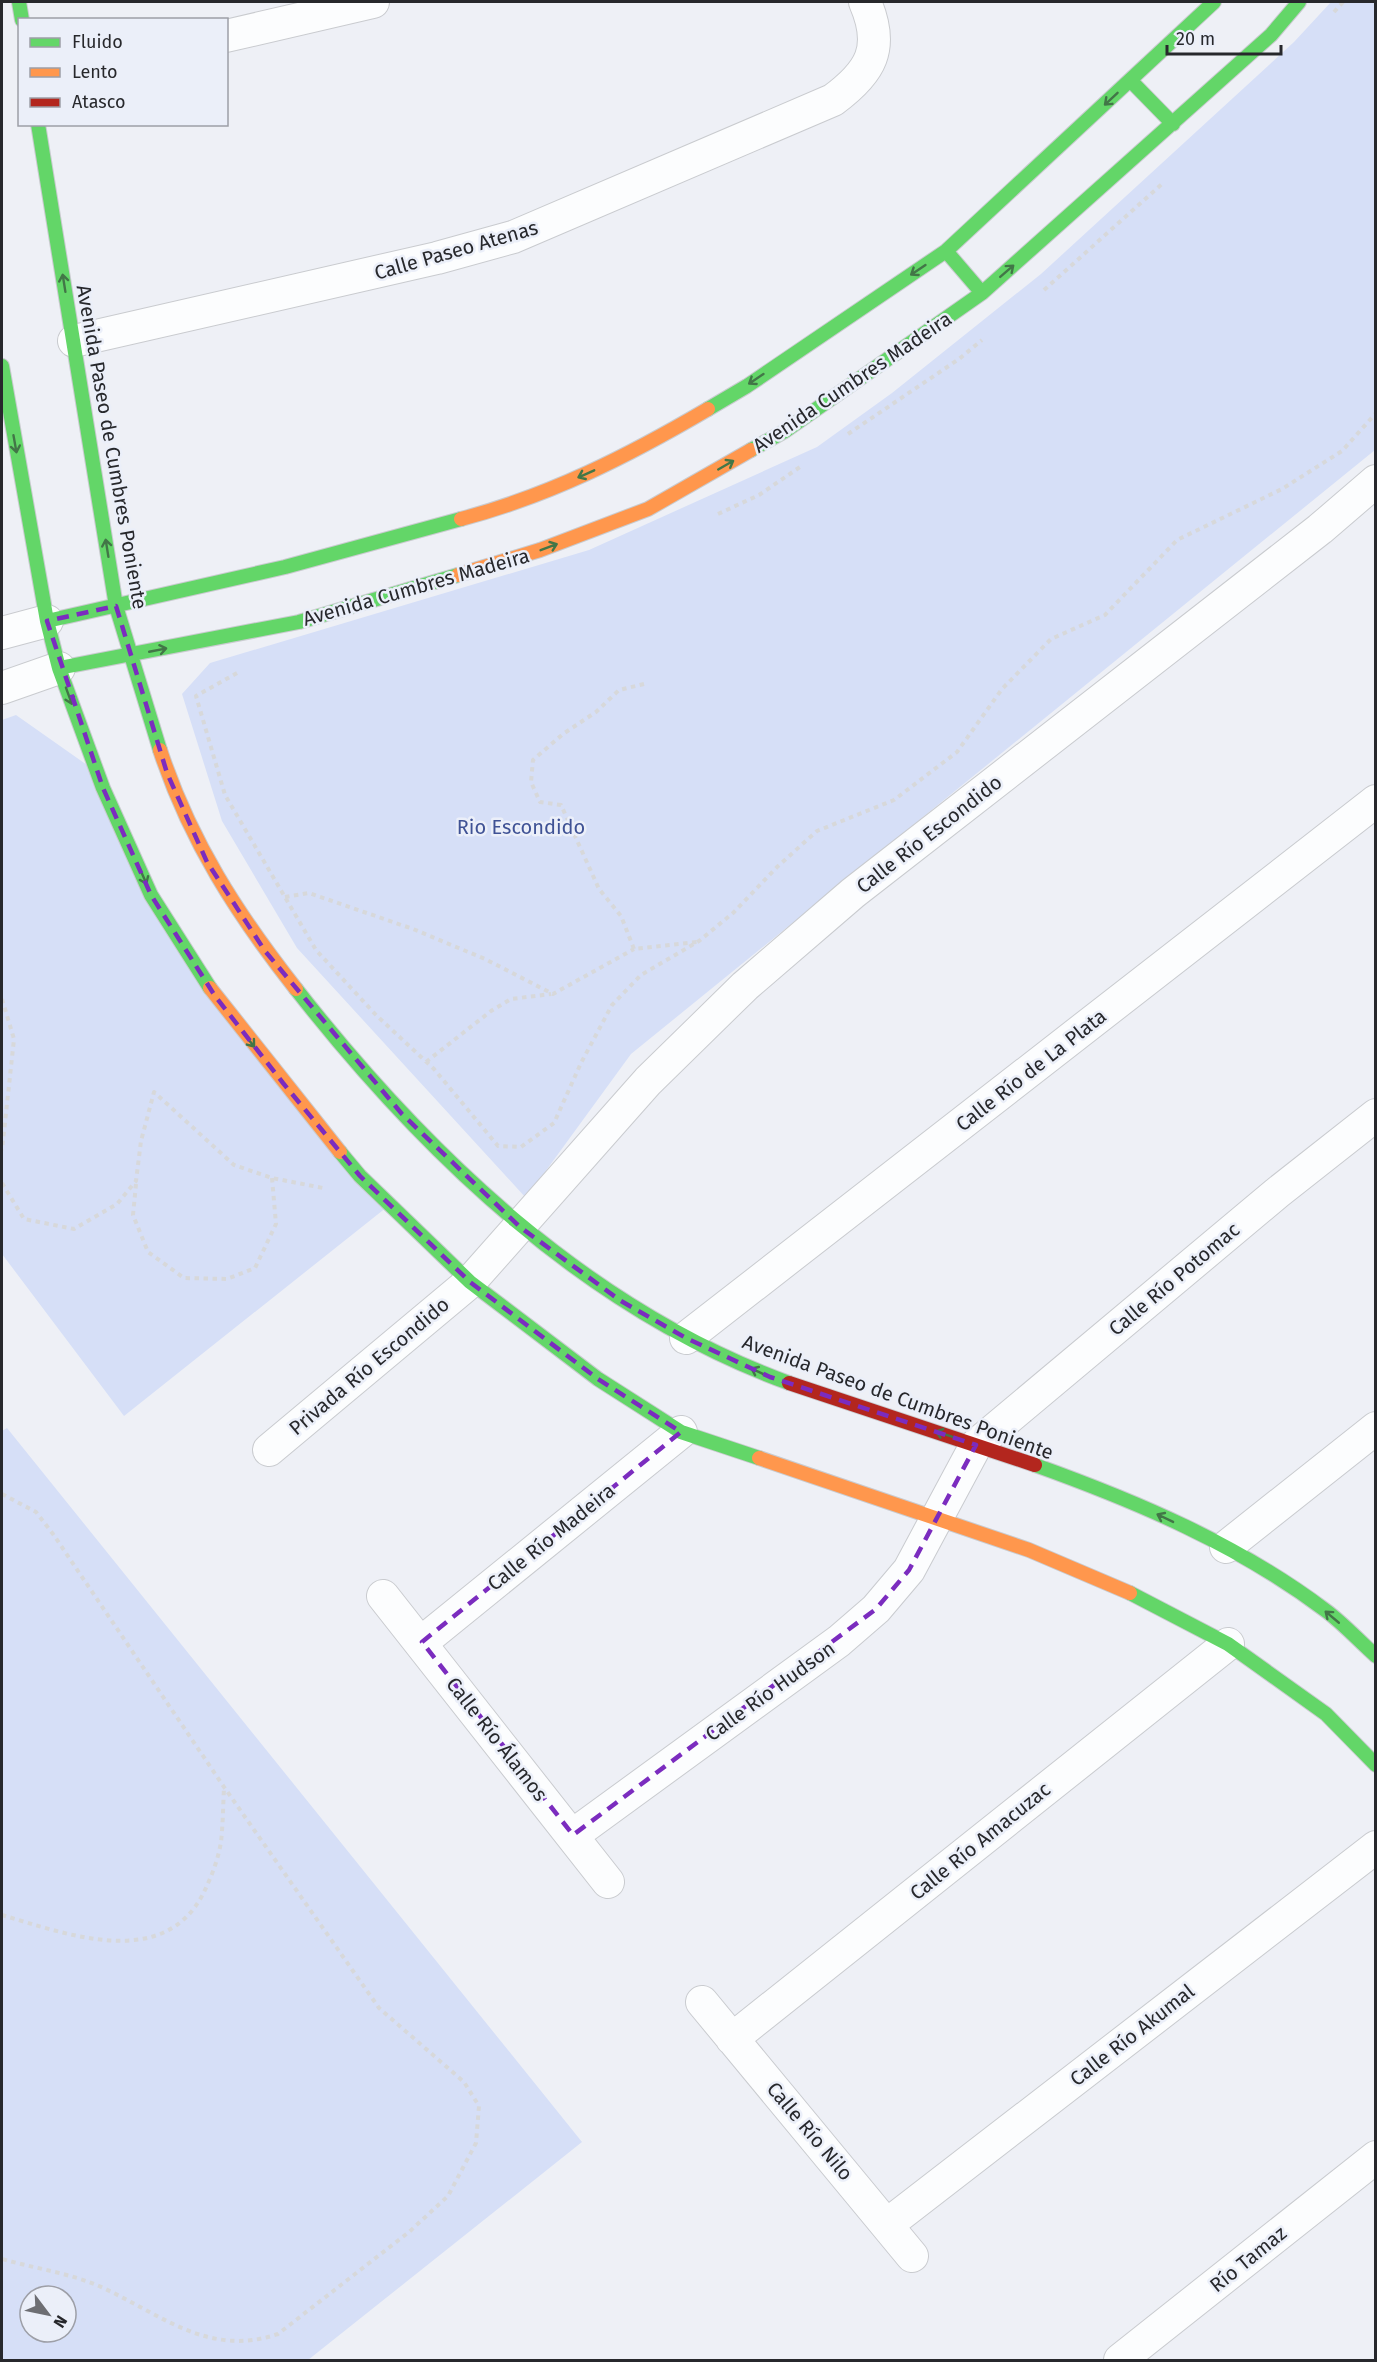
<svg xmlns="http://www.w3.org/2000/svg" width="1377" height="2362" font-family="'Fira Sans',sans-serif">
	<style>
		.green { fill: #d6dff7; fill-rule: evenodd }
		.lines { fill: none; stroke-linecap: round; stroke-linejoin: round }
		.street-casing { stroke: #c9cbcf; stroke-width: 34 }
		.fast-casing { stroke: #c9cbcf; stroke-width: 16 }
		.slow-casing { stroke: #c9cbcf; stroke-width: 16 }
		.jam-casing { stroke: #c9cbcf; stroke-width: 16 }
		.path { stroke: #d7d8da; stroke-width: 4; stroke-dasharray: 4.5 4.5; stroke-linecap: butt }
		.street { stroke: #fcfdfe; stroke-width: 32 }
		.fast { stroke: #63d668; stroke-width: 14 }
		.slow { stroke: #ff974d; stroke-width: 14 }
		.jam { stroke: #b3261e; stroke-width: 14 }
		.oneway { stroke: #427647 }
		.marked { fill: none; stroke: #7b2cbf; stroke-width: 4.5; stroke-dasharray: 12 8; stroke-linejoin: round }
		.labels { text-anchor: middle; stroke-width: 5; stroke-linejoin: round; paint-order: stroke }
		.street-label { font-size: 20px; fill: #27282c; stroke: #ebeff9 }
		.park-label { font-size: 20px; fill: #3f5295; stroke: #ebeff9 }
	</style>
	<rect width="100%" height="100%" fill="#eef0f6"/>
	<!-- green -->
	<path class="green" d="M1331 2H1375V450L631 1054 526 1198 297 948 222 821 182 694 210 663 589 550 817 447 892 393 1041 274 1294 42Z
		M16 715 97 772 210 995 387 1207 124 1416 2 1254V720Z
		M7 1428 582 2142 308 2360H2V1431ZM30 2296H66V2332H30Z"/>
	<g class="lines">
		<!-- street casing -->
		<g class="street-casing">
			<path id="street" d="M226 36 373 2
				M74 341 437 258 513 237 833 100C871 72 885 48 865 2
				M2 633 47 621
				M2 688 59 668
				M686 1338 1376 801
				M269 1450 470 1282 648 1081 745 986 853 893 1320 529 1376 481
				M1226 1547 1376 1428
				M383 1596 608 1882
				M422 1642 681 1432
				M573 1835 839 1641 876 1609 909 1570 976 1445 1277 1193 1376 1115
				M702 2002 912 2256
				M732 2039 1228 1644
				M888 2224 1376 1847
				M1120 2360 1376 2157"/>
		</g>
		<!-- fast casing -->
		<g class="fast-casing">
			<path id="fast" d="M19 2 22 20
				M1131 81 1173 124
				M38 124 116 606 160 750
				M946 251 982 293
				M2 366 47 621 59 668 103 788 151 895 210 988
				M708 409 747 386 946 251 1214 2
				M751 450 785 431 982 293 1271 35 1299 2
				M47 621 285 567 461 519
				M59 668 299 622 458 575
				M296 989C426 1155 588 1310 789 1383
				M340 1152 360 1176 470 1282 598 1379 681 1432 759 1458
				M1035 1465C1138 1502 1237 1544 1325 1610 1343 1623 1359 1641 1376 1656
				M1130 1593 1228 1644 1326 1714 1376 1765"/>
		</g>
		<!-- slow casing -->
		<g class="slow-casing">
			<path id="slow" d="M461 519C551 495 628 456 708 409
				M458 575 540 550 648 509 751 450
				M160 750C190 841 237 914 296 989
				M210 988 340 1152
				M759 1458 1029 1550 1130 1593"/>
		</g>
		<!-- jam casing -->
		<g class="jam-casing">
			<path id="jam" d="M789 1383 1035 1465"/>
		</g>
		<!-- path -->
		<path class="path" d="M1334 12 1343 2
			M1044 290 1163 183
			M848 434 959 359 982 340
			M718 514 759 495 800 467
			M237 673 196 696 225 795 316 950 376 1015 434 1069 498 1146 521 1147 554 1123 581 1063 612 1005 641 975 699 941 733 913 777 867 817 831 894 800 957 752 1002 689 1051 639 1105 615 1177 540 1282 489 1342 451 1376 413
			M644 684 619 690 596 712 563 734 533 760 531 782 540 802 561 805 599 889 621 916 634 949 697 942
			M285 897 309 893 413 929 485 959 553 994 634 949
			M2 999 14 1039 2 1150
			M426 1062 491 1011 511 999 551 994
			M2 1183 24 1219 74 1229 117 1204 136 1181 141 1141 154 1092 234 1165 272 1178 323 1188
			M136 1184 133 1215 148 1252 184 1278 227 1279 255 1268 276 1224 272 1178
			M2 1494 36 1512 53 1534 224 1787 379 2008 464 2082 479 2106 476 2143 448 2196 409 2232 278 2334C208 2358 161 2314 99 2286 69 2273 33 2268 2 2259
			M2 1915C66 1934 163 1971 203 1894 211 1878 218 1860 221 1842 223 1824 223 1806 224 1788"/>
		<!-- street -->
		<use href="#street" class="street"/>
		<!-- fast -->
		<use href="#fast" class="fast"/>
		<!-- slow -->
		<use href="#slow" class="slow"/>
		<!-- jam -->
		<use href="#jam" class="jam"/>
	</g>
	<!-- one-way arrows -->
	<defs><path id="oneway-shaft" d="M-6 0H5M1.5-3L5.5 0L1.5 3" fill="none" stroke-width="1.6" stroke-linecap="round" stroke-linejoin="round" transform="scale(1.5)"/></defs>
	<g class="oneway">
		<use href="#oneway-shaft" transform="translate(1111 99) rotate(137)"/>
		<use href="#oneway-shaft" transform="translate(918 270) rotate(146)"/>
		<use href="#oneway-shaft" transform="translate(1007 271) rotate(-41)"/>
		<use href="#oneway-shaft" transform="translate(64 283) rotate(-99)"/>
		<use href="#oneway-shaft" transform="translate(756 379) rotate(146)"/>
		<use href="#oneway-shaft" transform="translate(15 444) rotate(80)"/>
		<use href="#oneway-shaft" transform="translate(726 465) rotate(-30)"/>
		<use href="#oneway-shaft" transform="translate(586 474) rotate(156)"/>
		<use href="#oneway-shaft" transform="translate(549 547) rotate(-21)"/>
		<use href="#oneway-shaft" transform="translate(107 548) rotate(-99)"/>
		<use href="#oneway-shaft" transform="translate(158 650) rotate(-11)"/>
		<use href="#oneway-shaft" transform="translate(69 696) rotate(70)"/>
		<use href="#oneway-shaft" transform="translate(143 876) rotate(66)"/>
		<use href="#oneway-shaft" transform="translate(249 1040) rotate(52)"/>
		<use href="#oneway-shaft" transform="translate(759 1372) rotate(-155)"/>
		<use href="#oneway-shaft" transform="translate(944 1434) rotate(-162)"/>
		<use href="#oneway-shaft" transform="translate(1165 1518) rotate(-154)"/>
		<use href="#oneway-shaft" transform="translate(1332 1617) rotate(-140)"/>
	</g>
	<!-- marked area -->
	<path class="marked" d="M116 606 167 773 207 862 265 951 402 1114 520 1227 621 1301 686 1338 770 1377 976 1445 909 1570 876 1609 573 1835 422 1642 681 1432 598 1379 470 1282 360 1176 283 1083 215 996 151 895 103 788 47 621Z"/>
	<g class="labels">
		<!-- street labels -->
		<g class="street-label">
			<text transform="translate(456 250) rotate(-16)" y="7">Calle Paseo Atenas</text>
			<text transform="translate(852 382) rotate(-34)" y="7">Avenida Cumbres Madeira</text>
			<text transform="translate(112 447) rotate(80)" y="7">Avenida Paseo de Cumbres Poniente</text>
			<text transform="translate(416 587) rotate(-16)" y="7">Avenida Cumbres Madeira</text>
			<text transform="translate(929 834) rotate(-38)" y="7">Calle Río Escondido</text>
			<text transform="translate(1031 1070) rotate(-38)" y="7">Calle Río de La Plata</text>
			<text transform="translate(1174 1279) rotate(-40)" y="7">Calle Río Potomac</text>
			<text transform="translate(369 1366) rotate(-40)" y="7">Privada Río Escondido</text>
			<text transform="translate(898 1397) rotate(20)" y="7">Avenida Paseo de Cumbres Poniente</text>
			<text transform="translate(551 1537) rotate(-39)" y="7">Calle Río Madeira</text>
			<text transform="translate(770 1691) rotate(-36)" y="7">Calle Río Hudson</text>
			<text transform="translate(497 1739) rotate(52)" y="7">Calle Río Álamos</text>
			<text transform="translate(980 1841) rotate(-39)" y="7">Calle Río Amacuzac</text>
			<text transform="translate(1132 2035) rotate(-38)" y="7">Calle Río Akumal</text>
			<text transform="translate(810 2131) rotate(50)" y="7">Calle Río Nilo</text>
			<text transform="translate(1248 2259) rotate(-39)" y="7">Río Tamaz</text>
		</g>
		<!-- park labels -->
		<g class="park-label">
			<text x="521" y="834">Rio Escondido</text>
		</g>
	</g>
	<!-- border -->
	<rect width="1377" height="2362" fill="none" stroke="#27282c" stroke-width="6"/>
	<!-- legend -->
	<rect x="18" y="18" width="210" height="108" fill="#ebeff9" stroke="#9d9fa7" stroke-width="1.5"/>
	<rect x="30" y="38" width="30" height="9" fill="#63d668" stroke="#9d9fa7" stroke-width="1.5"/>
	<text x="72" y="48" font-size="18" fill="#27282c">Fluido</text>
	<rect x="30" y="68" width="30" height="9" fill="#ff974d" stroke="#9d9fa7" stroke-width="1.5"/>
	<text x="72" y="78" font-size="18" fill="#27282c">Lento</text>
	<rect x="30" y="98" width="30" height="9" fill="#b3261e" stroke="#9d9fa7" stroke-width="1.5"/>
	<text x="72" y="108" font-size="18" fill="#27282c">Atasco</text>
	<!-- north arrow -->
	<g transform="translate(48 2314) rotate(122)"><circle r="28" fill="#ebeff9" stroke="#9d9fa7" stroke-width="1.5"/>
	<path d="M0-4.5L10 22L0 15L-10 22Z" fill="#6d6e73"/>
	<text y="-9" font-size="16" font-weight="bold" text-anchor="middle" fill="#27282c">N</text>
	</g>
	<!-- scale -->
	<path d="M1167 45v9h114v-9" fill="none" stroke="#27282c" stroke-width="3"/>
	<text x="1176" y="45" font-size="18" fill="#27282c" stroke="#ebeff9" stroke-width="4.5" paint-order="stroke">20 m</text>
</svg>
